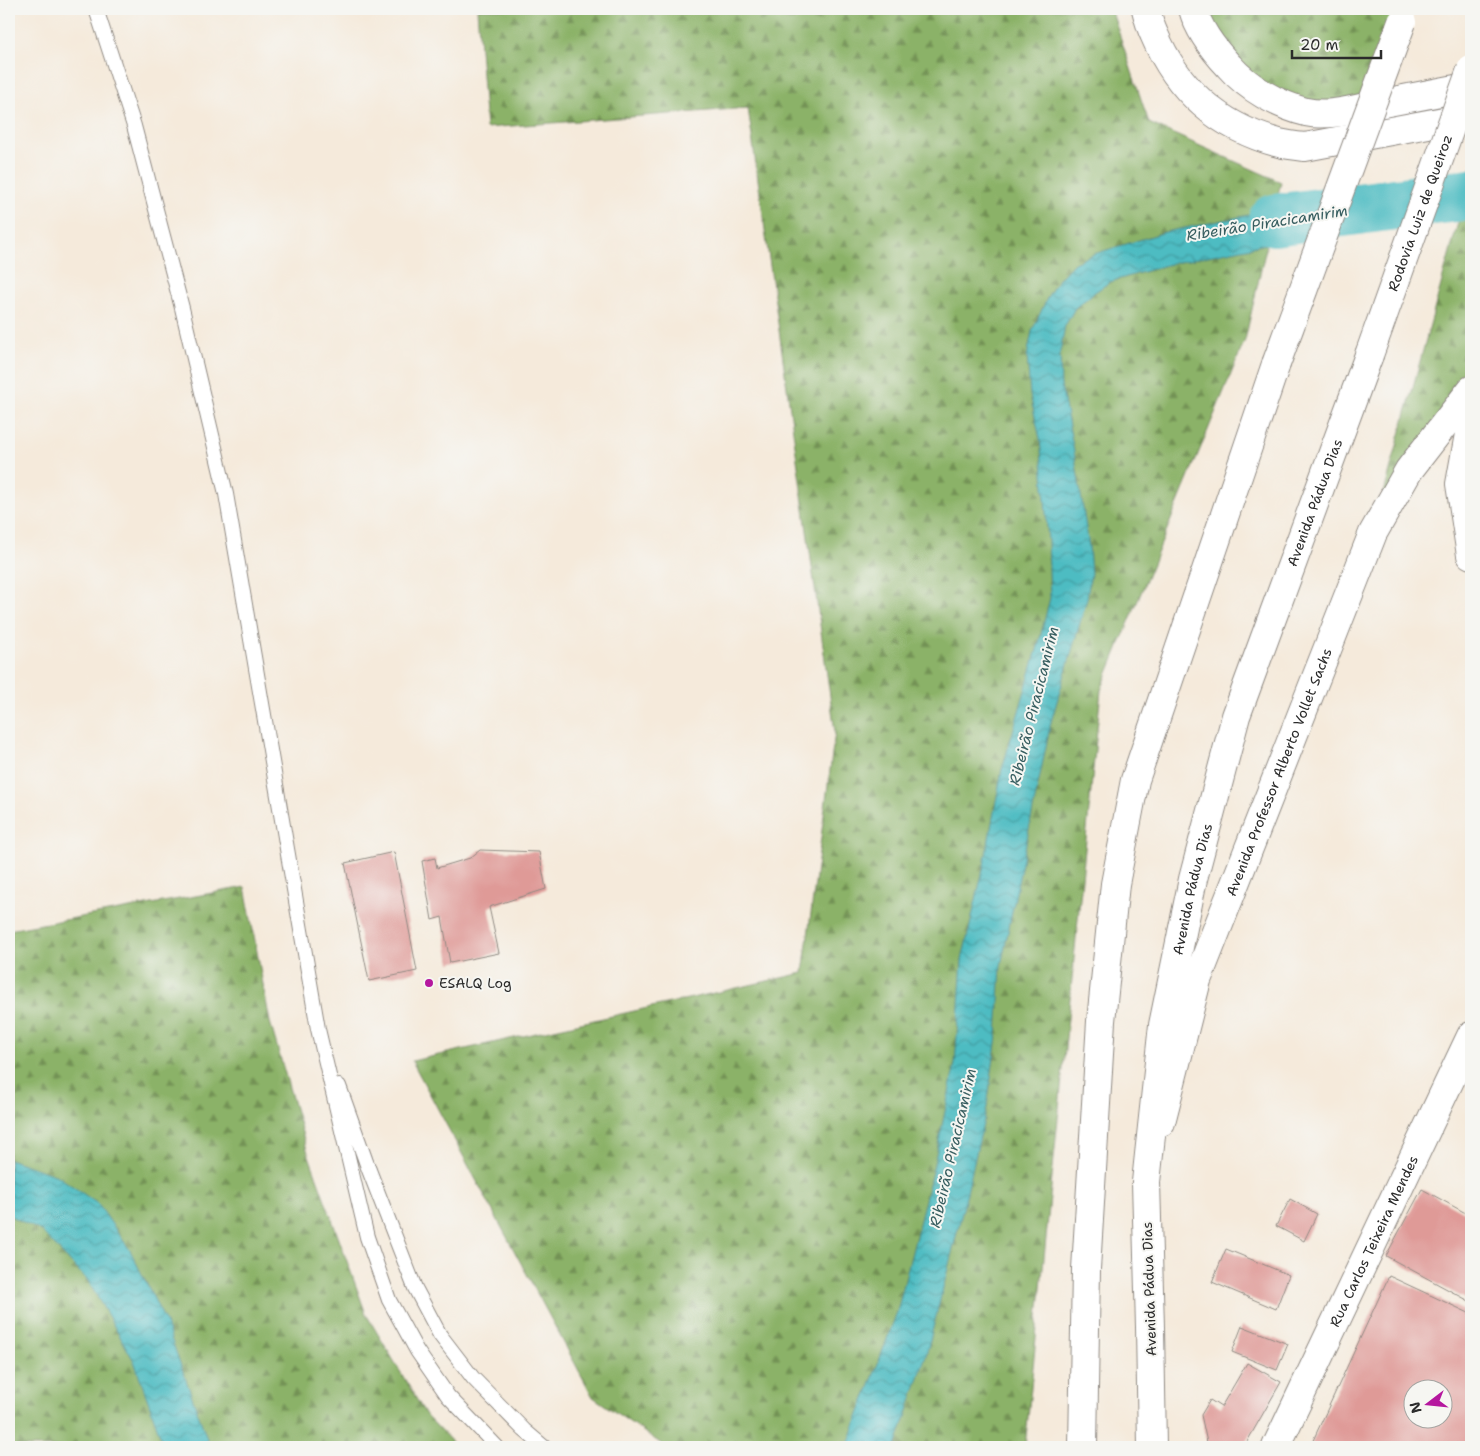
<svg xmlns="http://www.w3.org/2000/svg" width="1480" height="1456" font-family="'Shantell Sans',sans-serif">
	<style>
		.forest { fill: url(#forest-firs); stroke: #5b6e49 }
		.water { fill: url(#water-waves); stroke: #3c7476 }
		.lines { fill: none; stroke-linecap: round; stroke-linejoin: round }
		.river { stroke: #4dbcc2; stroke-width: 52 }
		.building { fill: #df9a97; fill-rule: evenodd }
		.service-casing { stroke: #908a83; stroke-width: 16 }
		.minor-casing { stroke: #908a83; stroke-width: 30 }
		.secondary-casing { stroke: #908a83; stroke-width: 30 }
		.trunk-casing { stroke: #908a83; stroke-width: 30 }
		.service { stroke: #fff; stroke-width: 14 }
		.minor { stroke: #fff; stroke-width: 28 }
		.secondary { stroke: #fff; stroke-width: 28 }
		.trunk { stroke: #fff; stroke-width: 28 }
		.trunk-bridge-casing { stroke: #908a83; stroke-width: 30; stroke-linecap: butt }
		.trunk-bridge { stroke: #fff; stroke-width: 28 }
		.poi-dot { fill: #b5179e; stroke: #f6f6f2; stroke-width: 2 }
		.labels { text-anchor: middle; stroke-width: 4; stroke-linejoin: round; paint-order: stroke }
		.street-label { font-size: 14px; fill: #2b2b2b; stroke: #f6f6f2 }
		.poi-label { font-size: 14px; fill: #2b2b2b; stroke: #f6f6f2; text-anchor: start }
		.water-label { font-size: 15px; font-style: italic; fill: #375e60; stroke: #f6f6f2 }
	</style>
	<defs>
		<pattern id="forest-firs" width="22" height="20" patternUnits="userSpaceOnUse" patternTransform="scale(1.25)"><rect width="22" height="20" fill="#8bb267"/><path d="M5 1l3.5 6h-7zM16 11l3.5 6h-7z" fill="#729155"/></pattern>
		<pattern id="water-waves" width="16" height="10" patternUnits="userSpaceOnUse" patternTransform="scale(1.25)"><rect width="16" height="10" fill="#4dbcc2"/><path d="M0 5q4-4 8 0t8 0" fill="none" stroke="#40999e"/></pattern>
	</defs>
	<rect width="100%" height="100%" fill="#f6f6f2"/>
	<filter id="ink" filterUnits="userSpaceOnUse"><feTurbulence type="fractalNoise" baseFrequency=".02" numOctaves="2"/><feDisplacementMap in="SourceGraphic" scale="10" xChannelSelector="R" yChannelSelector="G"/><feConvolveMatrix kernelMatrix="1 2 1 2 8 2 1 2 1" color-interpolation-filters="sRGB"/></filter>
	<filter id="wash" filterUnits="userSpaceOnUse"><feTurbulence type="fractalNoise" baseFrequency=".0096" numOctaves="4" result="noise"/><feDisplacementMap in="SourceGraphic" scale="20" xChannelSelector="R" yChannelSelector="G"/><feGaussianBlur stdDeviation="1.12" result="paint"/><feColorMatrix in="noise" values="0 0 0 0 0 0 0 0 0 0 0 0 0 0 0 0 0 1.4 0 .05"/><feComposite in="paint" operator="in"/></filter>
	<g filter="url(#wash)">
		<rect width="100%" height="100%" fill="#f5eadb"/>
		<!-- forest -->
		<path class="forest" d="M477 9H1111L1149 123 1281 182 1245 340 1101 690 1025 1447H666L593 1397 412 1061 803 973 835 732 748 108 486 128Z
			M1195 9H1406L1370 106 1307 112 1259 92Z
			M1471 175V396L1373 533Z
			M245 887 270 1022 308 1153 366 1314 426 1415 457 1447H9V930Z"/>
		<!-- water -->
		<path class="water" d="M1324 201 1314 234 1170 264 1110 282 1095 292 1075 308 1065 326 1060 352 1061 385 1074 451 1089 546 1091 573 1087 599 1051 722 1001 966 997 1036 987 1107 965 1201 926 1356 896 1447H847L897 1312 934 1164 955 1064 962 960 984 865 1002 769 1038 646 1050 598 1048 541 1043 474 1040 439 1030 395 1027 356 1032 331 1049 294 1059 279 1074 263 1094 254 1165 232 1259 213Z
			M9 1159 58 1176 98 1204 130 1250 165 1321 210 1447H164L134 1361 88 1281 41 1231 9 1215Z"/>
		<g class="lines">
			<!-- river -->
			<path class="river" d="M1274 220 1471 194"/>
		</g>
		<g id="blocks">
			<!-- building -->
			<path class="building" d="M480 850 539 852 546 889 489 907 499 953 450 963 442 917 432 920 422 861 435 858 437 868 470 858Z
				M394 852 417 971 369 981 345 863Z
				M1422 1189 1471 1216V1302L1386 1256Z
				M1290 1199 1317 1214 1304 1241 1276 1226Z
				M1226 1249 1289 1275 1276 1309 1212 1282Z
				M1389 1276 1471 1314V1439L1467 1447H1310ZM1412 1388H1442V1418H1412Z
				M1242 1326 1288 1344 1277 1370 1232 1352Z
				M1247 1363 1281 1382 1244 1447H1208L1201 1415 1210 1400 1221 1407Z"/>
		</g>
	</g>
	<g filter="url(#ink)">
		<use href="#blocks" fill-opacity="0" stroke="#908a83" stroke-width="1"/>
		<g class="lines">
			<!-- service casing -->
			<g class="service-casing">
				<path id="service" d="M96 9 134 126 182 308 226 494 318 1029 367 1237 389 1300 417 1351 448 1396 497 1447
					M339 1086 369 1170 415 1288 440 1335 473 1378 524 1430 544 1447"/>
			</g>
			<!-- minor casing -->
			<g class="minor-casing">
				<g id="minor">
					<path d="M1471 423 1460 484 1471 555"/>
					<path id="s1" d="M1276 1447 1471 1036"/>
				</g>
			</g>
			<!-- secondary casing -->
			<g class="secondary-casing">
				<g id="secondary">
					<path id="s2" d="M1161 1122 1197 980 1373 533 1409 470 1471 390"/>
				</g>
			</g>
			<!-- trunk casing -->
			<g class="trunk-casing">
				<g id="trunk">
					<path d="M1146 9C1148 17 1150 26 1154 34 1178 91 1219 127 1279 143 1287 145 1296 146 1305 147L1471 116"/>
					<path d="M1193 9C1199 31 1213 49 1229 66 1248 88 1278 105 1306 112 1329 117 1355 109 1378 104 1409 98 1440 92 1471 86"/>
					<path d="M1083 1447 1086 1269 1101 1021 1115 884 1135 780 1276 364"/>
					<path id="s3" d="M1152 1447 1150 1327 1146 1182 1163 1025 1193 879 1236 716 1369 355"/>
				</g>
			</g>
			<!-- service -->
			<use href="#service" class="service"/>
			<!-- minor -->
			<use href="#minor" class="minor"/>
			<!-- secondary -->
			<use href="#secondary" class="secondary"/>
			<!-- trunk -->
			<use href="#trunk" class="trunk"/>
			<!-- trunk-bridge casing -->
			<g class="trunk-bridge-casing">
				<g id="trunk-bridge">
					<path id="s4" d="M1369 355 1471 70"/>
					<path d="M1276 364 1402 22"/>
				</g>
			</g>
			<!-- trunk-bridge -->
			<use href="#trunk-bridge" class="trunk-bridge"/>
		</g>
	</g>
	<!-- markers -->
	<circle class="poi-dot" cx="429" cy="983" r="5"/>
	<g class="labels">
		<!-- street labels -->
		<g class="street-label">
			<text dy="5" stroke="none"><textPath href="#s4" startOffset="151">Rodovia Luiz de Queiroz</textPath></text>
			<text dy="5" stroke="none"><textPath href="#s3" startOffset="968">Avenida Pádua Dias</textPath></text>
			<text dy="5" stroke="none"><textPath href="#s2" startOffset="370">Avenida Professor Alberto Vollet Sachs</textPath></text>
			<text dy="5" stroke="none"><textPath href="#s3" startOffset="562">Avenida Pádua Dias</textPath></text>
			<text dy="5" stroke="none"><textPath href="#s1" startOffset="228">Rua Carlos Teixeira Mendes</textPath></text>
			<text transform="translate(1149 1289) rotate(-92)" y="5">Avenida Pádua Dias</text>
		</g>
		<!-- poi labels -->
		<g class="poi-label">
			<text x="439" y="988">ESALQ Log</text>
		</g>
		<!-- water labels -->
		<g class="water-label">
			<text transform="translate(1267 223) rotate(-9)" y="5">Ribeirão Piracicamirim</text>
			<text transform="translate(1034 706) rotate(-76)" y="5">Ribeirão Piracicamirim</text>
			<text transform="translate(953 1148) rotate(-77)" y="5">Ribeirão Piracicamirim</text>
		</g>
	</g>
	<!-- margin -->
	<rect width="1480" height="1456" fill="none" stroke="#f6f6f2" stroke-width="30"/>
	<!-- north arrow -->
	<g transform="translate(1428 1404) rotate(254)"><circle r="24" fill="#f6f6f2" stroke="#a5a5a2"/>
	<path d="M0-4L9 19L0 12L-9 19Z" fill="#b5179e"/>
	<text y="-8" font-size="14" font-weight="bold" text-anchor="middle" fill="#2b2b2b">N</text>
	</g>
	<!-- scale -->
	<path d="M1292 50v8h89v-8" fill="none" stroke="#2b2b2b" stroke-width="2.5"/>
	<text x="1300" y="50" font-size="15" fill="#2b2b2b" stroke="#f6f6f2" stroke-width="4" paint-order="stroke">20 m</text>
</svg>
